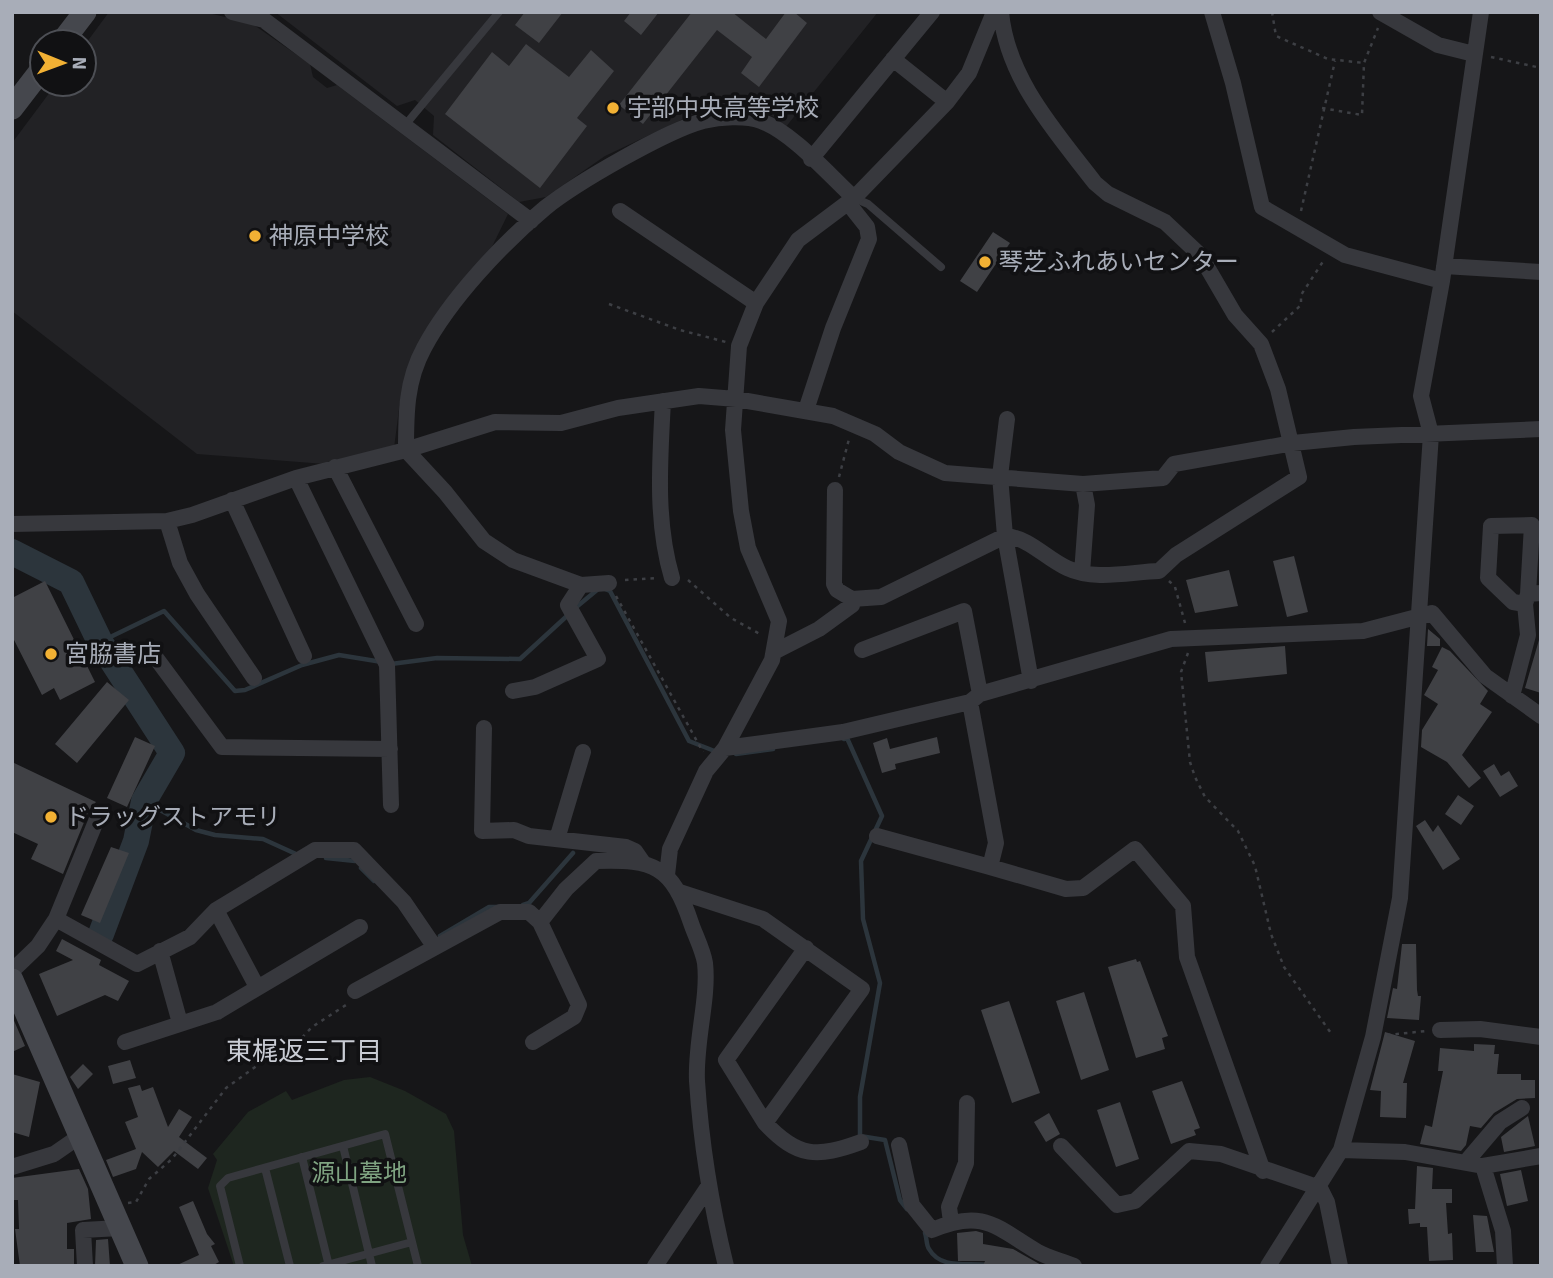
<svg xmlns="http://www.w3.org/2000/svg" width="1553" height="1278" font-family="Signika,'Noto Sans JP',sans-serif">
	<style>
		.built { fill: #222225 }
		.green { fill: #1e261f }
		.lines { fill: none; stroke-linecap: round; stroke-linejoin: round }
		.stream { stroke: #2c353c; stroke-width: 4.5 }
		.river { stroke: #2c353c; stroke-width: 26 }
		.building { fill: #404145 }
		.path { stroke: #3d3f44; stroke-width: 2.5; stroke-dasharray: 3.5 5; stroke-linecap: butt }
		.lane { stroke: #37383d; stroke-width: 8 }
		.street { stroke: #37383d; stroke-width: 16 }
		.secondary { stroke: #45474d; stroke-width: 23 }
		.poi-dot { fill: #f2b134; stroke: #111113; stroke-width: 2.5 }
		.labels { text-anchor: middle; stroke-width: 7; stroke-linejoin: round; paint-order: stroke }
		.poi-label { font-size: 24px; fill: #a8adb8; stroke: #111113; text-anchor: start }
		.park-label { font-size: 24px; fill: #7fa381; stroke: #111113 }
		.neighbourhood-label { font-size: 26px; fill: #c9ccd4; stroke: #111113 }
	</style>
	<rect width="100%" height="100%" fill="#161618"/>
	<!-- built -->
	<path class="built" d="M109 12H204L251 23 310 64 313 77 327 88 337 85 508 214 486 259 415 351 401 394 394 448 325 464 197 454 12 311V143L56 84H84V46Z
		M275 12H878L785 128 773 116 754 110 696 113 605 156 546 197 519 202 433 135 434 116 415 100 397 106Z"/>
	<!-- green -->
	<path class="green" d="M370 1077 405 1091 446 1114 454 1131 463 1235 472 1266H234L208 1188 217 1160 213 1154 248 1112 286 1091 292 1100 344 1080Z"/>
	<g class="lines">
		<!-- stream -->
		<path class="stream" d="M605 589 610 591 689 741 717 752
			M574 609 597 590
			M100 642 164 611 235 691 245 690 302 665 339 655 382 662
			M391 664 437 658 520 659 568 615
			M844 739 847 738 882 816 861 861 863 919 880 983 860 1097V1136L885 1140 900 1200 907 1209
			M736 754 773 749
			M144 801 196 830 215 835 263 839 296 854
			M326 858 355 861
			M361 868 374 881
			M523 905 529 903 573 853
			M440 936 489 907H497
			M925 1233C927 1238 926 1245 929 1249 941 1270 968 1262 988 1265"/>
		<!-- river -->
		<path class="river" d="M12 552 71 582 100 642 172 753 144 801 136 841 101 934"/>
	</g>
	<!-- building -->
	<path class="building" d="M525 12H563L539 43 515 25Z
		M631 12H659L641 35 624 21Z
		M692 12H732L766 39 786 12H794L807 23 759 87 741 73 752 57 717 30 643 124 619 105Z
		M526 44 569 77 591 50 614 71 577 118 587 126 540 188 445 114 492 52 509 66Z
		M993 232 1010 243 977 292 960 281Z
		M1294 556 1308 612 1287 617 1273 561Z
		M1229 570 1238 606 1195 613 1186 580Z
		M45 581 95 682 60 700 54 688 42 695 12 636V598Z
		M1428 629 1440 639V646H1427Z
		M1539 640H1541V693L1525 688Z
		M1285 646 1287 674 1208 682 1205 652Z
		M1442 647 1450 651 1488 691 1480 704 1492 712 1462 755 1481 778 1469 788 1447 762 1421 747 1422 730 1438 704 1424 695 1438 670 1432 667Z
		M107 682 129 700 77 763 55 744Z
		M135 737 155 746 127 807 107 798Z
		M937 737 940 753 895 764 896 769 882 773 873 743 887 738 890 749Z
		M12 762 96 802 89 810 63 874 31 859 38 844 12 832Z
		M1494 764 1501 776 1509 771 1518 786 1500 797 1483 771Z
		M1458 795 1474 806 1461 825 1445 814Z
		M1425 820 1433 832 1438 825 1460 859 1443 870 1416 826Z
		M111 847 129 853 100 923 81 915Z
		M62 939 101 960 99 965 129 981 118 1001 105 995 57 1016 39 974 73 960 56 951Z
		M1402 944H1416L1417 990 1418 996H1421L1419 1020 1387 1018 1393 988 1397 989Z
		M1136 959 1137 962 1140 961 1168 1036 1162 1038 1165 1049 1136 1058 1108 967Z
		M1084 992 1109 1070 1081 1080 1056 1001Z
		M1009 1001 1040 1093 1012 1103 981 1010Z
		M12 1016 25 1046 12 1052Z
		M1385 1032 1415 1041 1403 1083H1407L1406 1118 1380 1117 1381 1091 1370 1090Z
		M1474 1044 1495 1045 1494 1054H1499L1497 1074H1521V1080H1535V1098L1517 1099 1494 1113 1481 1128 1470 1126 1466 1145 1461 1151 1420 1144 1425 1125 1432 1127 1443 1071H1438L1440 1048 1474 1051Z
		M130 1060 136 1078 113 1084 108 1066Z
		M83 1064 93 1074 78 1089 70 1077Z
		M12 1074 40 1082 29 1137 12 1132Z
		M1182 1081 1200 1128 1194 1130 1196 1135 1171 1144 1152 1091Z
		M140 1085 142 1091 153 1087 168 1127 179 1109 192 1117 179 1137 207 1158 198 1169 174 1151 158 1167 142 1152 136 1169 113 1177 106 1160 136 1149 125 1122 138 1117 128 1088Z
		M1120 1102 1139 1159 1116 1167 1097 1110Z
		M1049 1113 1060 1134 1046 1142 1034 1122Z
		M1528 1116 1535 1146 1504 1152 1501 1137Z
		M1417 1166 1433 1168 1432 1189H1452V1203H1446L1448 1234 1452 1233 1453 1260 1429 1261 1427 1227H1420V1223L1409 1224 1408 1209H1415Z
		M79 1169 88 1189 91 1219 67 1223V1249H74V1266H20L15 1229H19L18 1200H14L12 1178Z
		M1521 1170 1528 1201 1507 1206 1500 1174Z
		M193 1201 207 1234 215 1244 211 1246 219 1262 212 1266H175L199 1255 179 1207Z
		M1473 1215 1487 1216 1494 1252H1476Z
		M976 1231 983 1233V1244L1013 1249 1043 1266H983L985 1261H958L957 1233Z
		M108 1239 110 1266H95L96 1240Z"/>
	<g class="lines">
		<!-- path -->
		<path class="path" d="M1272 12 1276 36 1328 59 1364 63
			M1491 57 1541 68
			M1322 108 1362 115 1364 63 1378 28
			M1301 211 1335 61
			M609 304 680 330 726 342
			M1272 332 1301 305V295L1324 260
			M839 477 849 439
			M625 580 657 578
			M688 580 731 618 760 634
			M1169 581 1175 587 1185 623
			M616 596 703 752
			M1188 653 1181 672 1190 762 1195 777 1205 797 1238 831 1255 866 1271 934 1284 967 1333 1036
			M1387 1035 1426 1031
			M128 1203 136 1202 149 1179 172 1159 226 1088 265 1060 292 1048 312 1027 349 1003"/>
		<!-- lane -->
		<path class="lane" d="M406 124 499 12
			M854 198 868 204 941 267
			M343 1146 372 1266
			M302 1157 329 1266
			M265 1168 290 1266
			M240 1266 220 1186 228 1178 385 1134 418 1266
			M323 1266 412 1242"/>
		<!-- street -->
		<path class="street" d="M232 12 264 20 531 221
			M1212 12 1233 83 1262 207 1345 255 1442 281
			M1380 12 1438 45 1474 54
			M893 59 947 102
			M811 159 932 12
			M620 211 756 303
			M1444 266 1541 272
			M663 401C660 460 655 521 672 578
			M806 410 833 328 869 239 867 227 848 203
			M1007 419 1000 476 1005 536 1031 681
			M335 467 416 624
			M296 478 387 665 391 805
			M835 490 834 584 837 590 852 599
			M232 500 304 656
			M167 521 180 563 197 594 254 678
			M12 524 167 521 192 515 296 478 406 450 495 422 561 423 618 408 699 396 736 399 833 416 875 434 899 452 945 473 1083 484 1163 478 1174 464 1293 443 1354 437 1541 429
			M1082 573 1087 505 1083 484
			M609 583 581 585 513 560 484 541 445 492 406 450C406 414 406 381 424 348 450 299 503 243 545 208 576 183 666 131 703 121 720 117 745 115 761 121 793 133 829 175 854 198
			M1525 604 1513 602 1488 578 1491 526 1532 525 1528 594
			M862 650 964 611 980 694
			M774 652 819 629 852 605V599L881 597 1005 536C1030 538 1045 558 1067 568 1094 581 1130 572 1159 571L1176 555 1299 477 1278 389 1261 344 1235 315 1200 255 1165 222 1108 194 1095 183C1056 132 1007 79 1001 12
			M156 658 222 747 390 749
			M513 691 535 687 598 659 568 605 581 585
			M1512 696 1528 635 1525 604 1528 594 1541 593
			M970 702 996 843 990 867 1066 889 1083 888 1135 849 1183 906 1187 957 1263 1171
			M484 728 482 831 514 830 529 836 626 847 635 851 644 864
			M725 748 843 732 970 702 980 694 1171 639 1363 631 1432 613 1485 676 1541 716
			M877 836 990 867
			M557 839 583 752
			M667 875 670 849 706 771 725 748 772 660 779 621 748 548 741 511 733 430 739 346 756 303 798 240 854 198 947 102 969 73 994 12
			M680 892 763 919 862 989 765 1123 726 1060 806 948
			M216 910 257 987
			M56 919 99 814
			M160 951 180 1023
			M12 971 38 946 56 919 137 964 190 937 216 910 315 850H354L404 902 434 946
			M355 991 500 912H529L540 922 566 889 596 861C654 859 672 866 691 923 695 935 703 950 705 963 709 998 695 1042 697 1081 701 1143 711 1205 726 1266
			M1440 1030 1480 1029 1541 1037
			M125 1042 217 1012 360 927
			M533 1042 574 1017 579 1005 540 922
			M765 1123C798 1158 817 1158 861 1142
			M899 1145 912 1205 932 1230C983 1208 996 1227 1038 1252 1049 1258 1062 1261 1074 1266
			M1061 1146 1117 1205 1135 1201 1189 1151 1221 1154 1320 1188 1327 1202 1340 1266
			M1341 1150 1405 1152 1483 1166 1541 1156
			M1466 1162 1500 1122 1522 1108
			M1483 1166 1503 1231 1505 1266
			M12 1167 54 1154 80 1136
			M951 1222 949 1207 966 1163 967 1103
			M85 1266 83 1230 120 1228
			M655 1266 708 1187
			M1268 1266 1341 1150 1373 1037 1400 898 1431 434 1421 396 1442 281 1481 12"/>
		<!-- secondary -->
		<path class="secondary" d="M62 42 85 12
			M12 108 42 69
			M12 980 137 1266"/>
	</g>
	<!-- markers -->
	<g class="poi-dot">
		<circle cx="613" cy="108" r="7"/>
		<circle cx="255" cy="236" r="7"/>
		<circle cx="985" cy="262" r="7"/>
		<circle cx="51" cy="654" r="7"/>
		<circle cx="51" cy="817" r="7"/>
	</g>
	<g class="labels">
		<!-- poi labels -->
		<g class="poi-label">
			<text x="627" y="116">宇部中央高等学校</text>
			<text x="269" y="244">神原中学校</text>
			<text x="999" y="270">琴芝ふれあいセンター</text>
			<text x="65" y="662">宮脇書店</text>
			<text x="65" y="825">ドラッグストアモリ</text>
		</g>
		<!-- park labels -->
		<g class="park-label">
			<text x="359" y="1181">源山墓地</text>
		</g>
		<!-- neighbourhood labels -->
		<g class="neighbourhood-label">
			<text x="304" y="1060">東梶返三丁目</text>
		</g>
	</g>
	<!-- border -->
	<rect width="1553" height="1278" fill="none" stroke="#a8adb8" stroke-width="28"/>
	<!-- north arrow -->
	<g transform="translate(63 63) rotate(91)"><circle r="33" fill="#111113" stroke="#4d4f55" stroke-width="2"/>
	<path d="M0-5L12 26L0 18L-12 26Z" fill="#f2b134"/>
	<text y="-10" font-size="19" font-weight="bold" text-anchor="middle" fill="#a8adb8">N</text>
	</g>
</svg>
